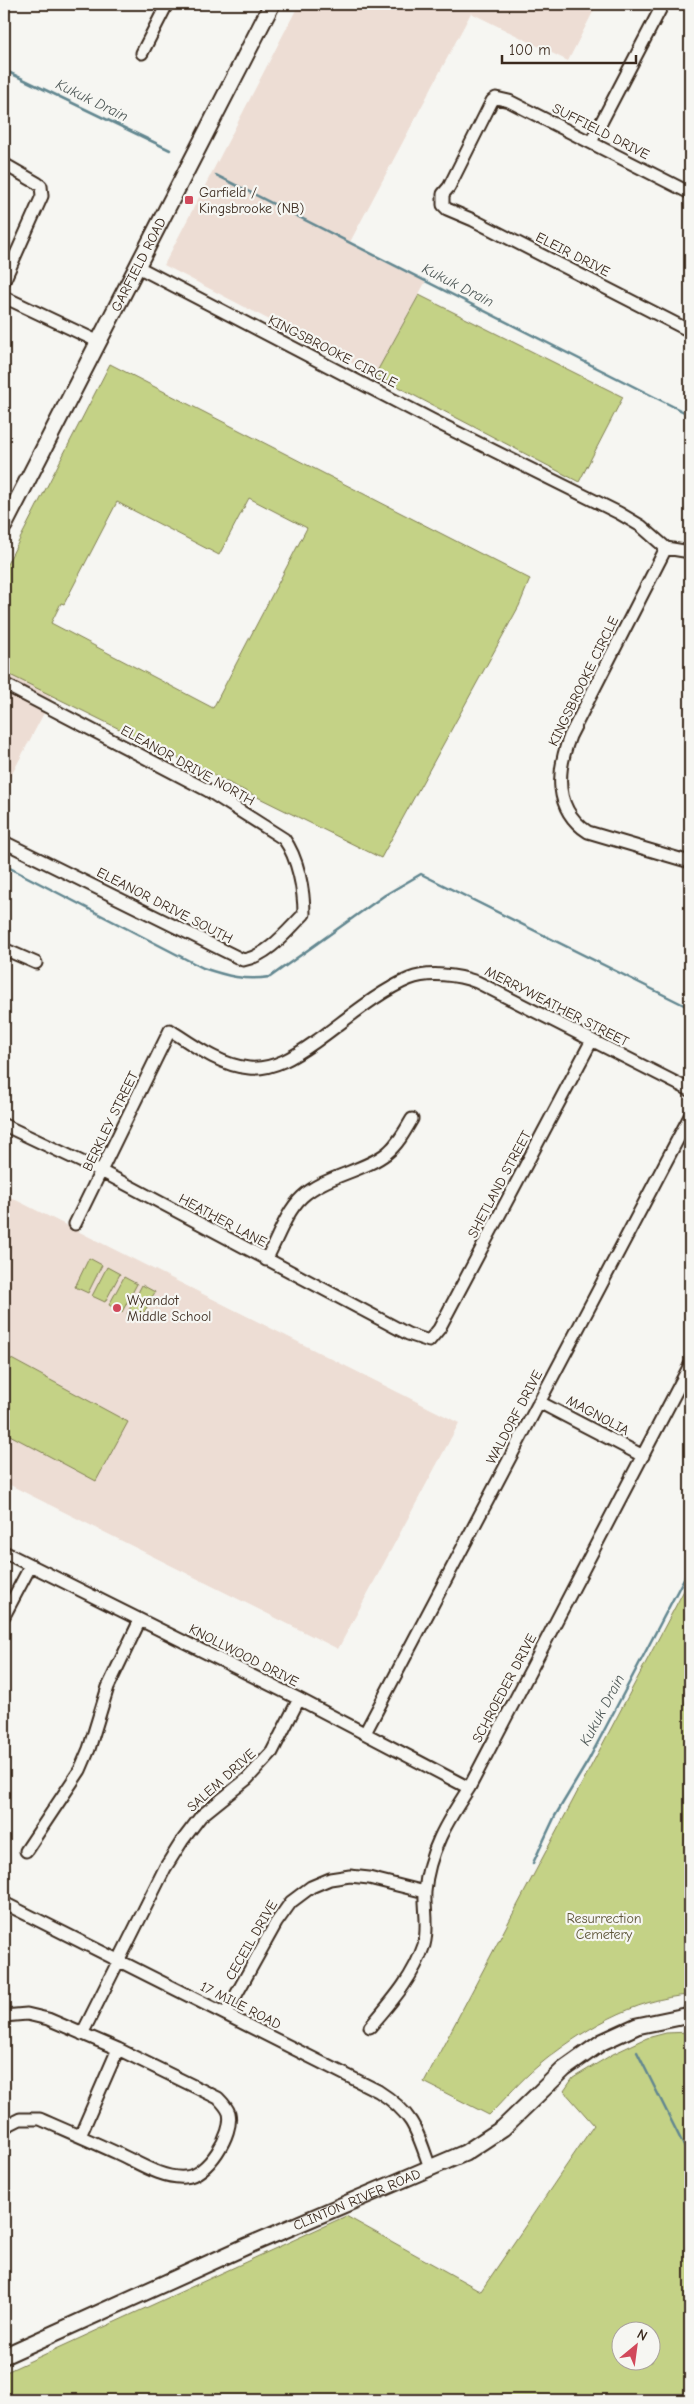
<svg xmlns="http://www.w3.org/2000/svg" width="694" height="2404" font-family="'Comic Neue',sans-serif">
	<style>
		.built { fill: #edddd4 }
		.green { fill: #c4d286; stroke: #807e52; fill-rule: evenodd }
		.lines { fill: none; stroke-linecap: round; stroke-linejoin: round }
		.stream { stroke: #628790; stroke-width: 2.5 }
		.street-casing { stroke: #3b2a1e; stroke-width: 15 }
		.secondary-casing { stroke: #3b2a1e; stroke-width: 19 }
		.street { stroke: #f6f6f2; stroke-width: 11 }
		.secondary { stroke: #f6f6f2; stroke-width: 15 }
		.poi-dot { fill: #d1495b; stroke: #f6f6f2; stroke-width: 2 }
		.labels { text-anchor: middle; stroke-width: 4.5; stroke-linejoin: round; paint-order: stroke }
		.street-label { font-size: 14px; fill: #3b2a1e; stroke: #f6f6f2 }
		.poi-label { font-size: 14px; fill: #3b2a1e; stroke: #f6f6f2; text-anchor: start }
		.park-label { font-size: 14px; fill: #5d5438; stroke: #f6f6f2 }
		.water-label { font-size: 15px; font-style: italic; fill: #4e5857; stroke: #f6f6f2 }
	</style>
	<rect width="100%" height="100%" fill="#f6f6f2"/>
	<filter id="ink" filterUnits="userSpaceOnUse"><feTurbulence type="fractalNoise" baseFrequency=".02" numOctaves="2"/><feDisplacementMap in="SourceGraphic" scale="10" xChannelSelector="R" yChannelSelector="G"/><feConvolveMatrix kernelMatrix="1 2 1 2 8 2 1 2 1" color-interpolation-filters="sRGB"/></filter>
	<g filter="url(#ink)">
		<!-- built -->
		<path class="built" d="M299 4H597L568 61 471 13 350 242 426 281 375 375 164 265Z
			M4 672 53 696 4 789Z
			M4 1194 459 1423 338 1649 4 1482Z"/>
		<!-- green -->
		<path class="green" d="M419 295 623 397 579 482 375 375Z
			M110 364 530 579 519 606 381 858 4 672V570ZM249 498 307 528 213 708 51 623 61 603 64 604 117 502 219 555Z
			M89 1258 102 1265 88 1293 75 1287Z
			M107 1267 120 1274 105 1302 92 1296Z
			M124 1277 137 1284 122 1312 109 1305Z
			M142 1285 155 1292 140 1320 127 1314Z
			M4 1355 128 1422 96 1481 4 1432Z
			M690 1579V1995C635 1998 580 2031 538 2066 521 2080 505 2099 489 2115L424 2082Z
			M690 2032V2400H19L4 2390V2373L346 2216 481 2291 594 2125 564 2091 573 2078 613 2054 647 2038 666 2033ZM622 2332H652V2362H622Z"/>
		<g class="lines">
			<!-- stream -->
			<path class="stream" d="M4 70 170 150
				M216 175 690 415
				M4 865 203 968C227 976 245 981 270 977L385 895 421 874 690 1008
				M533 1863 555 1816 588 1761 690 1567
				M637 2052 690 2158"/>
			<!-- street casing -->
			<g class="street-casing">
				<path id="street" d="M142 53 167 4
					M591 142 663 4
					M4 164 37 183 41 186 42 196 4 281
					M690 193 509 101 496 98 492 101 449 187 443 194V205L447 209 473 220 690 331
					M138 267 432 420 619 513 641 526 666 548
					M4 297 97 341
					M666 548 570 736C557 770 553 809 588 832L690 862
					M666 548 690 552
					M4 684 207 790 284 839C298 858 304 890 304 914 287 931 268 956 243 960L4 842
					M4 949 36 963
					M4 1125 101 1171 408 1334 429 1341 439 1329 592 1040
					M75 1224 170 1030C193 1045 221 1066 249 1068 274 1070 295 1056 315 1042 342 1023 379 991 409 979 429 971 458 975 477 982L690 1090
					M266 1260C277 1240 286 1212 302 1197 324 1176 363 1172 387 1153 398 1144 405 1131 412 1119
					M539 1402 643 1456
					M4 1552 299 1699 469 1788
					M4 1616 31 1565
					M365 1733 690 1116
					M26 1851 80 1770 89 1749 108 1687 140 1620
					M4 1903 378 2091C413 2113 417 2130 430 2168
					M226 2013 276 1923 291 1902 311 1887 330 1879 350 1876 369 1878 425 1892
					M4 2016 27 2014 48 2019 118 2049 218 2098C222 2102 227 2107 229 2113 234 2134 207 2176 185 2177 162 2179 137 2162 117 2153 91 2141 65 2130 40 2119H20L4 2127
					M370 2027C392 2001 413 1978 424 1945 429 1927 424 1909 425 1892 428 1852 448 1820 469 1788L690 1365
					M82 2034 165 1868 182 1841 201 1816 247 1779 272 1752 299 1699
					M80 2136 118 2049"/>
			</g>
			<!-- secondary casing -->
			<g class="secondary-casing">
				<g id="secondary">
					<path id="s1" d="M4 526 272 4"/>
					<path id="s2" d="M4 2356 247 2246 465 2153 503 2128 564 2069 602 2042 637 2026 690 2015"/>
				</g>
			</g>
			<!-- street -->
			<use href="#street" class="street"/>
			<!-- secondary -->
			<use href="#secondary" class="secondary"/>
		</g>
	</g>
	<!-- markers -->
	<g class="poi-dot">
		<rect x="184" y="195" width="10" height="10" rx="2.5"/>
		<circle cx="117" cy="1308" r="5"/>
	</g>
	<g class="labels">
		<!-- street labels -->
		<g class="street-label">
			<text transform="translate(601 131) rotate(27)" y="5">SUFFIELD DRIVE</text>
			<text transform="translate(573 254) rotate(27)" y="5">ELEIR DRIVE</text>
			<text dy="5" stroke="none"><textPath href="#s1" startOffset="294">GARFIELD ROAD</textPath></text>
			<text transform="translate(333 351) rotate(27)" y="5">KINGSBROOKE CIRCLE</text>
			<text transform="translate(583 681) rotate(-64)" y="5">KINGSBROOKE CIRCLE</text>
			<text transform="translate(188 765) rotate(29)" y="5">ELEANOR DRIVE NORTH</text>
			<text transform="translate(165 905) rotate(27)" y="5">ELEANOR DRIVE SOUTH</text>
			<text transform="translate(557 1006) rotate(27)" y="5">MERRYWEATHER STREET</text>
			<text transform="translate(110 1121) rotate(-64)" y="5">BERKLEY STREET</text>
			<text transform="translate(499 1184) rotate(-62)" y="5">SHETLAND STREET</text>
			<text transform="translate(223 1220) rotate(28)" y="5">HEATHER LANE</text>
			<text transform="translate(598 1415) rotate(28)" y="5">MAGNOLIA</text>
			<text transform="translate(514 1417) rotate(-62)" y="5">WALDORF DRIVE</text>
			<text transform="translate(244 1655) rotate(27)" y="5">KNOLLWOOD DRIVE</text>
			<text transform="translate(504 1688) rotate(-62)" y="5">SCHROEDER DRIVE</text>
			<text transform="translate(221 1780) rotate(-42)" y="5">SALEM DRIVE</text>
			<text transform="translate(251 1940) rotate(-60)" y="5">CECEIL DRIVE</text>
			<text transform="translate(241 2005) rotate(27)" y="5">17 MILE ROAD</text>
			<text dy="5" stroke="none"><textPath href="#s2" startOffset="386">CLINTON RIVER ROAD</textPath></text>
		</g>
		<!-- poi labels -->
		<g class="poi-label">
			<text x="199" y="197">Garfield /<tspan x="199" dy="16">Kingsbrooke (NB)</tspan></text>
			<text x="127" y="1305">Wyandot<tspan x="127" dy="16">Middle School</tspan></text>
		</g>
		<!-- park labels -->
		<g class="park-label">
			<text x="604" y="1923">Resurrection<tspan x="604" dy="16">Cemetery</tspan></text>
		</g>
		<!-- water labels -->
		<g class="water-label">
			<text transform="translate(92 100) rotate(26)" y="5">Kukuk Drain</text>
			<text transform="translate(458 285) rotate(27)" y="5">Kukuk Drain</text>
			<text transform="translate(602 1710) rotate(-62)" y="5">Kukuk Drain</text>
		</g>
	</g>
	<!-- margin -->
	<rect width="694" height="2404" fill="none" stroke="#f6f6f2" stroke-width="20"/>
	<rect x="10" y="10" width="674" height="2384" fill="none" stroke="#3b2a1e" stroke-width="2" filter="url(#ink)"/>
	<!-- north arrow -->
	<g transform="translate(636 2346) rotate(29)"><circle r="24" fill="#f6f6f2" stroke="#aba49d"/>
	<path d="M0-4L9 19L0 12L-9 19Z" fill="#d1495b"/>
	<text y="-8" font-size="14" font-weight="bold" text-anchor="middle" fill="#3b2a1e">N</text>
	</g>
	<!-- scale -->
	<path d="M502 55v8h134v-8" fill="none" stroke="#3b2a1e" stroke-width="2.5"/>
	<text x="509" y="55" font-size="15" fill="#3b2a1e" stroke="#f6f6f2" stroke-width="4" paint-order="stroke">100 m</text>
</svg>
